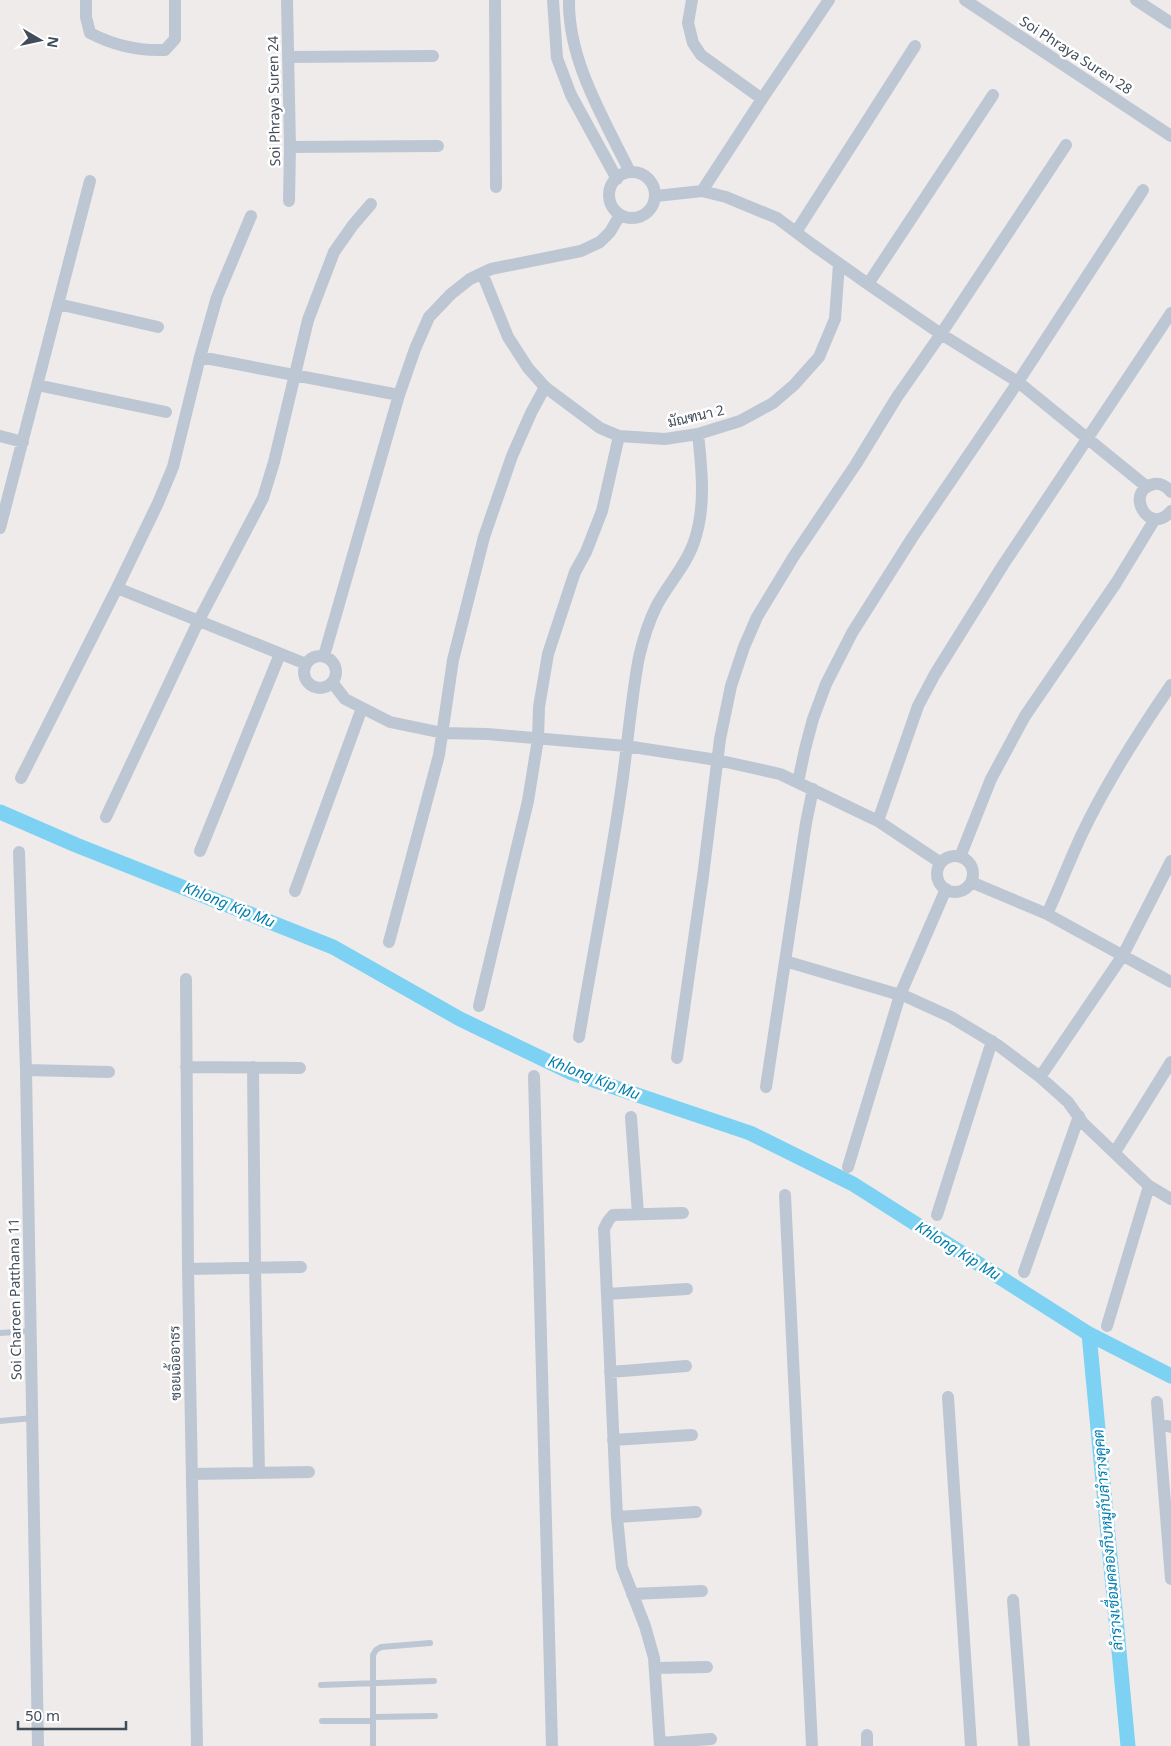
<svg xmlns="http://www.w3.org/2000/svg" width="1171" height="1746" font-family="'Noto Sans',Sarabun,sans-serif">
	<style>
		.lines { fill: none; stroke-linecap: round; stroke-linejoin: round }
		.canal { stroke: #7dd2f3; stroke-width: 15 }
		.lane { stroke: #bdc7d3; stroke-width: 6 }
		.street { stroke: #bdc7d3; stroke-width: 12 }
		.labels { text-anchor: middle; stroke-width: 5; stroke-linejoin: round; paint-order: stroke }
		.street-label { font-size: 14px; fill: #424d5a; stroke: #fff }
		.water-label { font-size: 15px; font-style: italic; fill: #007eb0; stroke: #fff }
	</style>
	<rect width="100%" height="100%" fill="#efebeb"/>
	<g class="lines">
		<!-- canal -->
		<path class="canal" d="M0 812 76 845 333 947 460 1019 572 1073 750 1133 853 1184 1089 1334 1171 1376
			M1089 1334 1128 1746"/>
		<!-- lane -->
		<path class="lane" d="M0 1333 31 1331
			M0 1421 33 1418
			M321 1685 434 1681
			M373 1717 435 1716
			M322 1721H373
			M373 1746V1655L376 1650 381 1647 430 1643"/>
		<!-- street -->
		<path class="street" d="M86 0V17L90 33C113 45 139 51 165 50L175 39V0
			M287 0 290 147 289 201
			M495 0 496 187
			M553 0 557 58 571 95 617 179
			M569 0C568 61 604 119 630 172
			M692 0 688 23 693 43 701 55 762 99
			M965 0 1171 136
			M1136 0 1171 23
			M288 57 433 56
			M290 147 438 146
			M609 195a23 23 0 1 1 46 0a23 23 0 1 1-46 0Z
			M702 191 762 99 829 0
			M656 196 702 191 726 197 777 218 813 245 868 284 941 334 1018 382 1147 487
			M796 232 915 46
			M482 273 508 337 528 368 545 387 600 428 619 436 665 439 698 434 740 421 773 403 794 385 819 357 835 319 839 264
			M868 284 993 95
			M58 304 158 327
			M200 357 399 395
			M37 385 166 412
			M0 436 23 442
			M1171 492C1167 487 1161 483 1154 484 1123 490 1149 538 1171 511
			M0 528 90 181
			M117 588 306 664
			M324 656 399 395 415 349 429 317 451 294 470 279 491 269 581 251 600 242 610 232 620 215
			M304 672a16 16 0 1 1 32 0a16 16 0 1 1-32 0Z
			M332 682 345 699 390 722 443 733 488 734 626 746 717 760 780 774 878 821 941 863
			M21 778 117 588 158 503 173 467 200 357 217 297 251 216
			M798 782 805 749 813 719 826 684 852 633 912 538 1018 382 1143 190
			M106 817 199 620 263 498 274 462 308 320 334 252 353 225 371 204
			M878 821 918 706 935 674 1003 565 1171 313
			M200 851 280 654
			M19 852 26 1070 38 1746
			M937 874a18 18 0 1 1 36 0a18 18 0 1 1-36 0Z
			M960 857 991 779 1025 716 1116 583 1155 519
			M971 882 1047 914 1171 982
			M295 891 362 708
			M1047 914C1059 888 1069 862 1081 836 1106 783 1138 733 1171 685
			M389 942 439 755 453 660 484 537 512 456 531 413 545 387
			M785 961 907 997 951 1017 999 1046 1040 1077 1068 1102 1083 1123 1149 1186 1171 1199
			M186 979 188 1269 197 1746
			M479 1006 528 801 538 739 539 707 548 654 575 572 586 552 602 511 619 436
			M579 1037C593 953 610 869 622 784 628 742 631 699 639 657 643 640 648 623 656 607 667 585 686 566 694 542 706 508 702 470 698 434
			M677 1058 703 876 720 739 731 686 744 647 757 617 794 556 856 464 897 397 941 334 1066 145
			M186 1067 300 1068
			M253 1067 255 1268 259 1473
			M26 1070 109 1072
			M534 1076 552 1746
			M1040 1077 1123 955 1171 861
			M766 1087 806 823 813 789
			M631 1117 638 1214
			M1115 1152 1171 1062
			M848 1167 900 995 946 889
			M785 1195 812 1746
			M937 1215 992 1041
			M188 1269 301 1267
			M1024 1272 1079 1116
			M607 1294 687 1289
			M1107 1326 1149 1186
			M610 1372 686 1366
			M948 1397 971 1746
			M1157 1402 1171 1579
			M1159 1424 1171 1427
			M613 1440 692 1435
			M192 1474 309 1472
			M617 1517 696 1512
			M632 1594 702 1591
			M1013 1600 1024 1746
			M655 1668 707 1667
			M867 1735V1746
			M660 1743 711 1739
			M660 1746 654 1658 645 1626 622 1567 617 1517 604 1229 608 1221 613 1215 683 1213"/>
	</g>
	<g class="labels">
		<!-- street labels -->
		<g class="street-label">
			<text transform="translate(1076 55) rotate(33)" y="5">Soi Phraya Suren 28</text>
			<text transform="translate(274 101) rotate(-91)" y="5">Soi Phraya Suren 24</text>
			<text transform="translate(696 416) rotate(-13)" y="5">มัณฑนา 2</text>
			<text transform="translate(15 1299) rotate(-91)" y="5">Soi Charoen Patthana 11</text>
			<text transform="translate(175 1363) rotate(-91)" y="5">ซอยเอิ้ออาธร</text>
		</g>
		<!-- water labels -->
		<g class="water-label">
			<text transform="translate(229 905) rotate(22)" y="5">Khlong Kip Mu</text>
			<text transform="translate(594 1078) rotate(21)" y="5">Khlong Kip Mu</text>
			<text transform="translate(958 1251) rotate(32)" y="5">Khlong Kip Mu</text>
			<text transform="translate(1108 1540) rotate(-95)" y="5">ลำรางเชื่อมคลองกีบหมูกับลำรางคูคต</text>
		</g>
	</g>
	<!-- north arrow -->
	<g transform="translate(40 40) rotate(99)" stroke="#ffffff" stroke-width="4" paint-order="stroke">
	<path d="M0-4L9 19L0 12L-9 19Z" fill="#424d5a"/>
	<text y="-8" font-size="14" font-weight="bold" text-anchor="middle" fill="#424d5a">N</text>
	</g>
	<!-- scale -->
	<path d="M18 1721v8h108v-8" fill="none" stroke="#424d5a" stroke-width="2.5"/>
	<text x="25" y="1721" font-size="15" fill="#424d5a" stroke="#ffffff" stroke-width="4" paint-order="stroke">50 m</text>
</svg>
